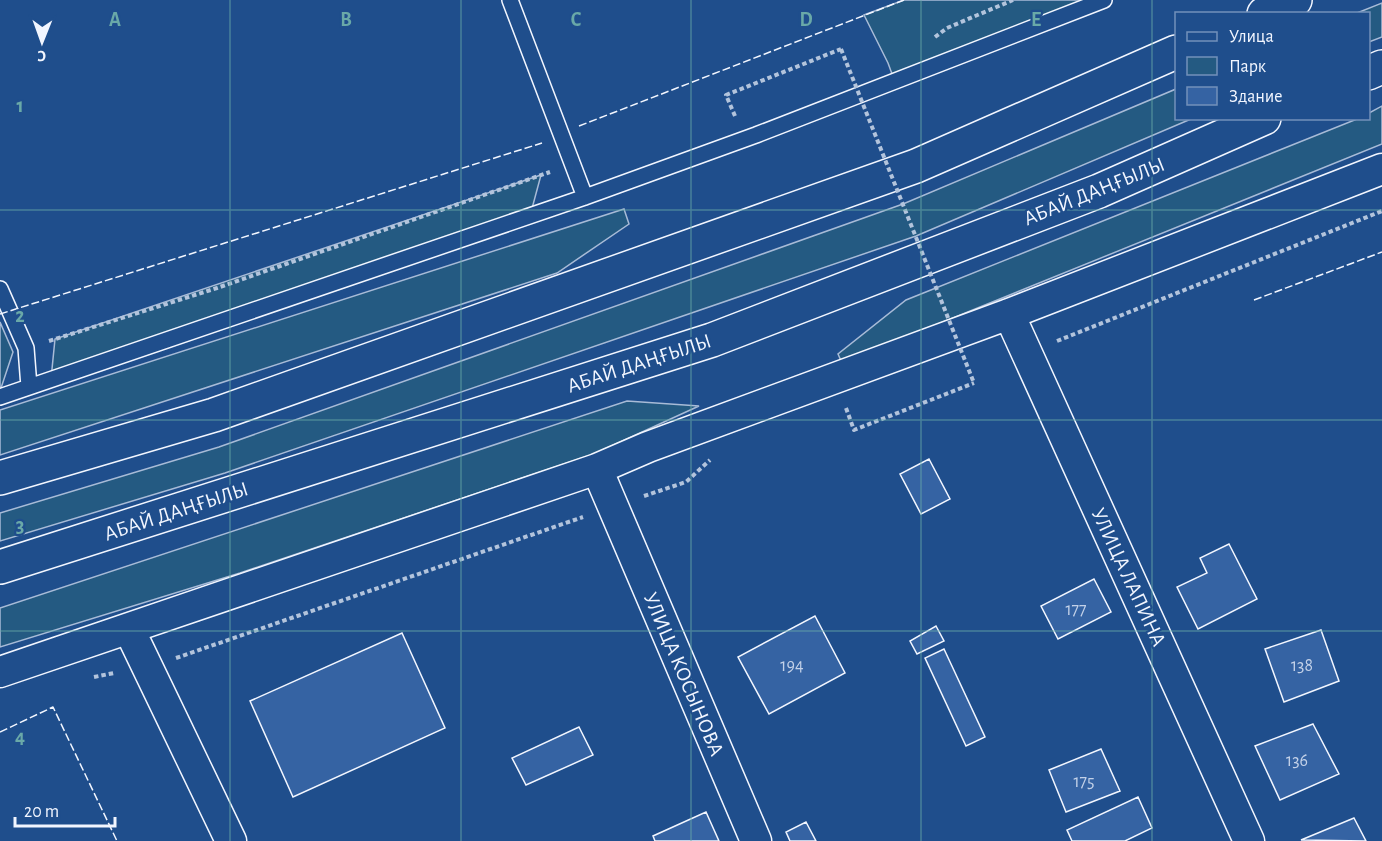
<svg xmlns="http://www.w3.org/2000/svg" width="1382" height="841" font-family="'Alegreya Sans',sans-serif">
	<style>
		.green { fill: #245a82; stroke: #a8bbd7; stroke-width: 1.5 }
		.building { fill: #3563a3; stroke: #f2f6ff; stroke-width: 1.5 }
		.lines { fill: none; stroke-linecap: round; stroke-linejoin: round }
		.service-casing { stroke: #f2f6ff; stroke-width: 18 }
		.minor-casing { stroke: #f2f6ff; stroke-width: 33 }
		.secondary-casing { stroke: #f2f6ff; stroke-width: 36 }
		.path { stroke: #b3c4dc; stroke-width: 4; stroke-dasharray: 4.5 3; stroke-linecap: butt }
		.service { stroke: #1f4e8c; stroke-width: 15 }
		.minor { stroke: #1f4e8c; stroke-width: 30 }
		.secondary { stroke: #1f4e8c; stroke-width: 33 }
		.path-bridge { stroke: #b3c4dc; stroke-width: 4; stroke-dasharray: 4.5 3; stroke-linecap: butt }
		.fence { stroke: #f2f6ff; stroke-width: 1.5; stroke-dasharray: 8 3; stroke-linecap: butt }
		.grid { fill: none; stroke: #6aa9a8; stroke-width: 1.5; stroke-opacity: 0.55 }
		.labels { text-anchor: middle; stroke-width: 4.5; stroke-linejoin: round; paint-order: stroke }
		.number-label { font-size: 18px; fill: #c3d1e8 }
		.street-label { font-size: 21px; fill: #f2f6ff; stroke: #1f4e8c }
		.grid-label { font-size: 20px; text-anchor: middle; font-weight: bold; fill: #6aa9a8; stroke: #1f4e8c; stroke-width: 4.5; stroke-linejoin: round; paint-order: stroke }
	</style>
	<rect width="100%" height="100%" fill="#1f4e8c"/>
	<!-- green -->
	<path class="green" d="M904 0H1104L895 82 888 63 864 15Z
		M1382 3V37L1369 42 1368 14 1357 13Z
		M1176 89V118L1191 119 916 236 225 473 0 541V513L219 447 903 204Z
		M1382 106V144L842 363 838 354 906 300 1357 119 1368 118 1369 113Z
		M541 175 530 216 51 379 55 339Z
		M624 209 629 224 557 273 0 455V410Z
		M0 322 13 352 0 391Z
		M627 401 699 406 594 454 240 573 0 647V608Z"/>
	<!-- building -->
	<path class="building" d="M929 459 950 499 921 514 900 474Z
		M1229 544 1257 599 1198 629 1177 587 1207 573 1200 558Z
		M1094 579 1111 612 1058 639 1041 606Z
		M815 616 845 673 769 714 738 657Z
		M936 626 944 641 917 654 910 641Z
		M1321 630 1339 681 1284 702 1265 649Z
		M402 633 445 728 293 797 250 701Z
		M944 649 985 737 966 746 925 658Z
		M1313 724 1339 774 1280 800 1255 746Z
		M579 727 593 755 526 785 512 758Z
		M1101 749 1120 791 1066 812 1049 770Z
		M1138 797 1152 828 1125 841H1072L1067 830Z
		M706 812 719 841H655L653 836Z
		M1354 818 1366 841 1301 840Z
		M806 822 816 841H790L786 832Z"/>
	<g class="lines">
		<!-- service casing -->
		<g class="service-casing">
			<path id="service" d="M510 0 585 197
				M0 289 26 348 29 387
				M0 397 585 197 756 135 1104 0"/>
		</g>
		<!-- minor casing -->
		<g class="minor-casing">
			<path id="minor" d="M1009 314 1249 841
				M597 469 756 841
				M129 629 231 841
				M0 672 597 469 648 447 1009 314 1382 169"/>
		</g>
		<!-- secondary casing -->
		<g class="secondary-casing">
			<path id="secondary" d="M1264 14 1295 0
				M1368 73 1382 67
				M0 478 214 415 916 166 1176 52
				M0 567 712 340 1099 191 1264 118"/>
		</g>
		<!-- path -->
		<path class="path" d="M935 37 947 28 1013 0
			M735 116 726 95 841 49
			M49 341 217 288 550 172
			M1057 341 1382 211
			M846 408 854 430 974 383
			M644 496 686 482 710 460
			M176 658 583 517
			M94 677 114 673"/>
		<!-- service -->
		<use href="#service" class="service"/>
		<!-- minor -->
		<use href="#minor" class="minor"/>
		<!-- secondary -->
		<use href="#secondary" class="secondary"/>
		<!-- path-bridge -->
		<path class="path-bridge" d="M841 49 974 383"/>
		<!-- fence -->
		<path class="fence" d="M579 126 904 0
			M1254 300 1382 252
			M0 314 542 143
			M0 732 53 707 117 841"/>
	</g>
	<!-- grid -->
	<path class="grid" d="M230 0V841M461 0V841M691 0V841M921 0V841M1152 0V841M0 210H1382M0 420H1382M0 631H1382"/>
	<g class="labels">
		<!-- number labels -->
		<g class="number-label">
			<text x="1076" y="615">177</text>
			<text x="792" y="671">194</text>
			<text x="1302" y="671">138</text>
			<text x="1297" y="766">136</text>
			<text x="1084" y="787">175</text>
		</g>
		<!-- street labels -->
		<g class="street-label">
			<text transform="translate(1094 191) rotate(-22)" y="7">АБАЙ ДАҢҒЫЛЫ</text>
			<text transform="translate(639 363) rotate(-18)" y="7">АБАЙ ДАҢҒЫЛЫ</text>
			<text transform="translate(176 511) rotate(-18)" y="7">АБАЙ ДАҢҒЫЛЫ</text>
			<text transform="translate(1129 577) rotate(65)" y="7">УЛИЦА ЛАПИНА</text>
			<text transform="translate(684 674) rotate(67)" y="7">УЛИЦА КОСЫНОВА</text>
		</g>
	</g>
	<g class="grid-label">
		<text x="115" y="26">A</text>
		<text x="346" y="26">B</text>
		<text x="576" y="26">C</text>
		<text x="806" y="26">D</text>
		<text x="1036" y="26">E</text>
		<text x="20" y="112">1</text>
		<text x="20" y="322">2</text>
		<text x="20" y="532">3</text>
		<text x="20" y="743">4</text>
	</g>
	<!-- legend -->
	<rect x="1175" y="12" width="195" height="108" fill="#1f4e8c" stroke="#7391ba" stroke-width="1.5"/>
	<rect x="1187" y="32" width="30" height="9" fill="#1f4e8c" stroke="#7391ba" stroke-width="1.5"/>
	<text x="1229" y="42" font-size="18" fill="#f2f6ff">Улица</text>
	<rect x="1187" y="57" width="30" height="18" fill="#245a82" stroke="#7391ba" stroke-width="1.5"/>
	<text x="1229" y="72" font-size="18" fill="#f2f6ff">Парк</text>
	<rect x="1187" y="87" width="30" height="18" fill="#3563a3" stroke="#7391ba" stroke-width="1.5"/>
	<text x="1229" y="102" font-size="18" fill="#f2f6ff">Здание</text>
	<!-- north arrow -->
	<g transform="translate(42 42) rotate(181)" stroke="#1f4e8c" stroke-width="4.5" paint-order="stroke">
	<path d="M0-4.5L10 22L0 15L-10 22Z" fill="#f2f6ff"/>
	<text y="-9" font-size="16" font-weight="bold" text-anchor="middle" fill="#f2f6ff">С</text>
	</g>
	<!-- scale -->
	<path d="M15 817v9h100v-9" fill="none" stroke="#f2f6ff" stroke-width="3"/>
	<text x="24" y="817" font-size="18" fill="#f2f6ff" stroke="#1f4e8c" stroke-width="4.5" paint-order="stroke">20 m</text>
</svg>
